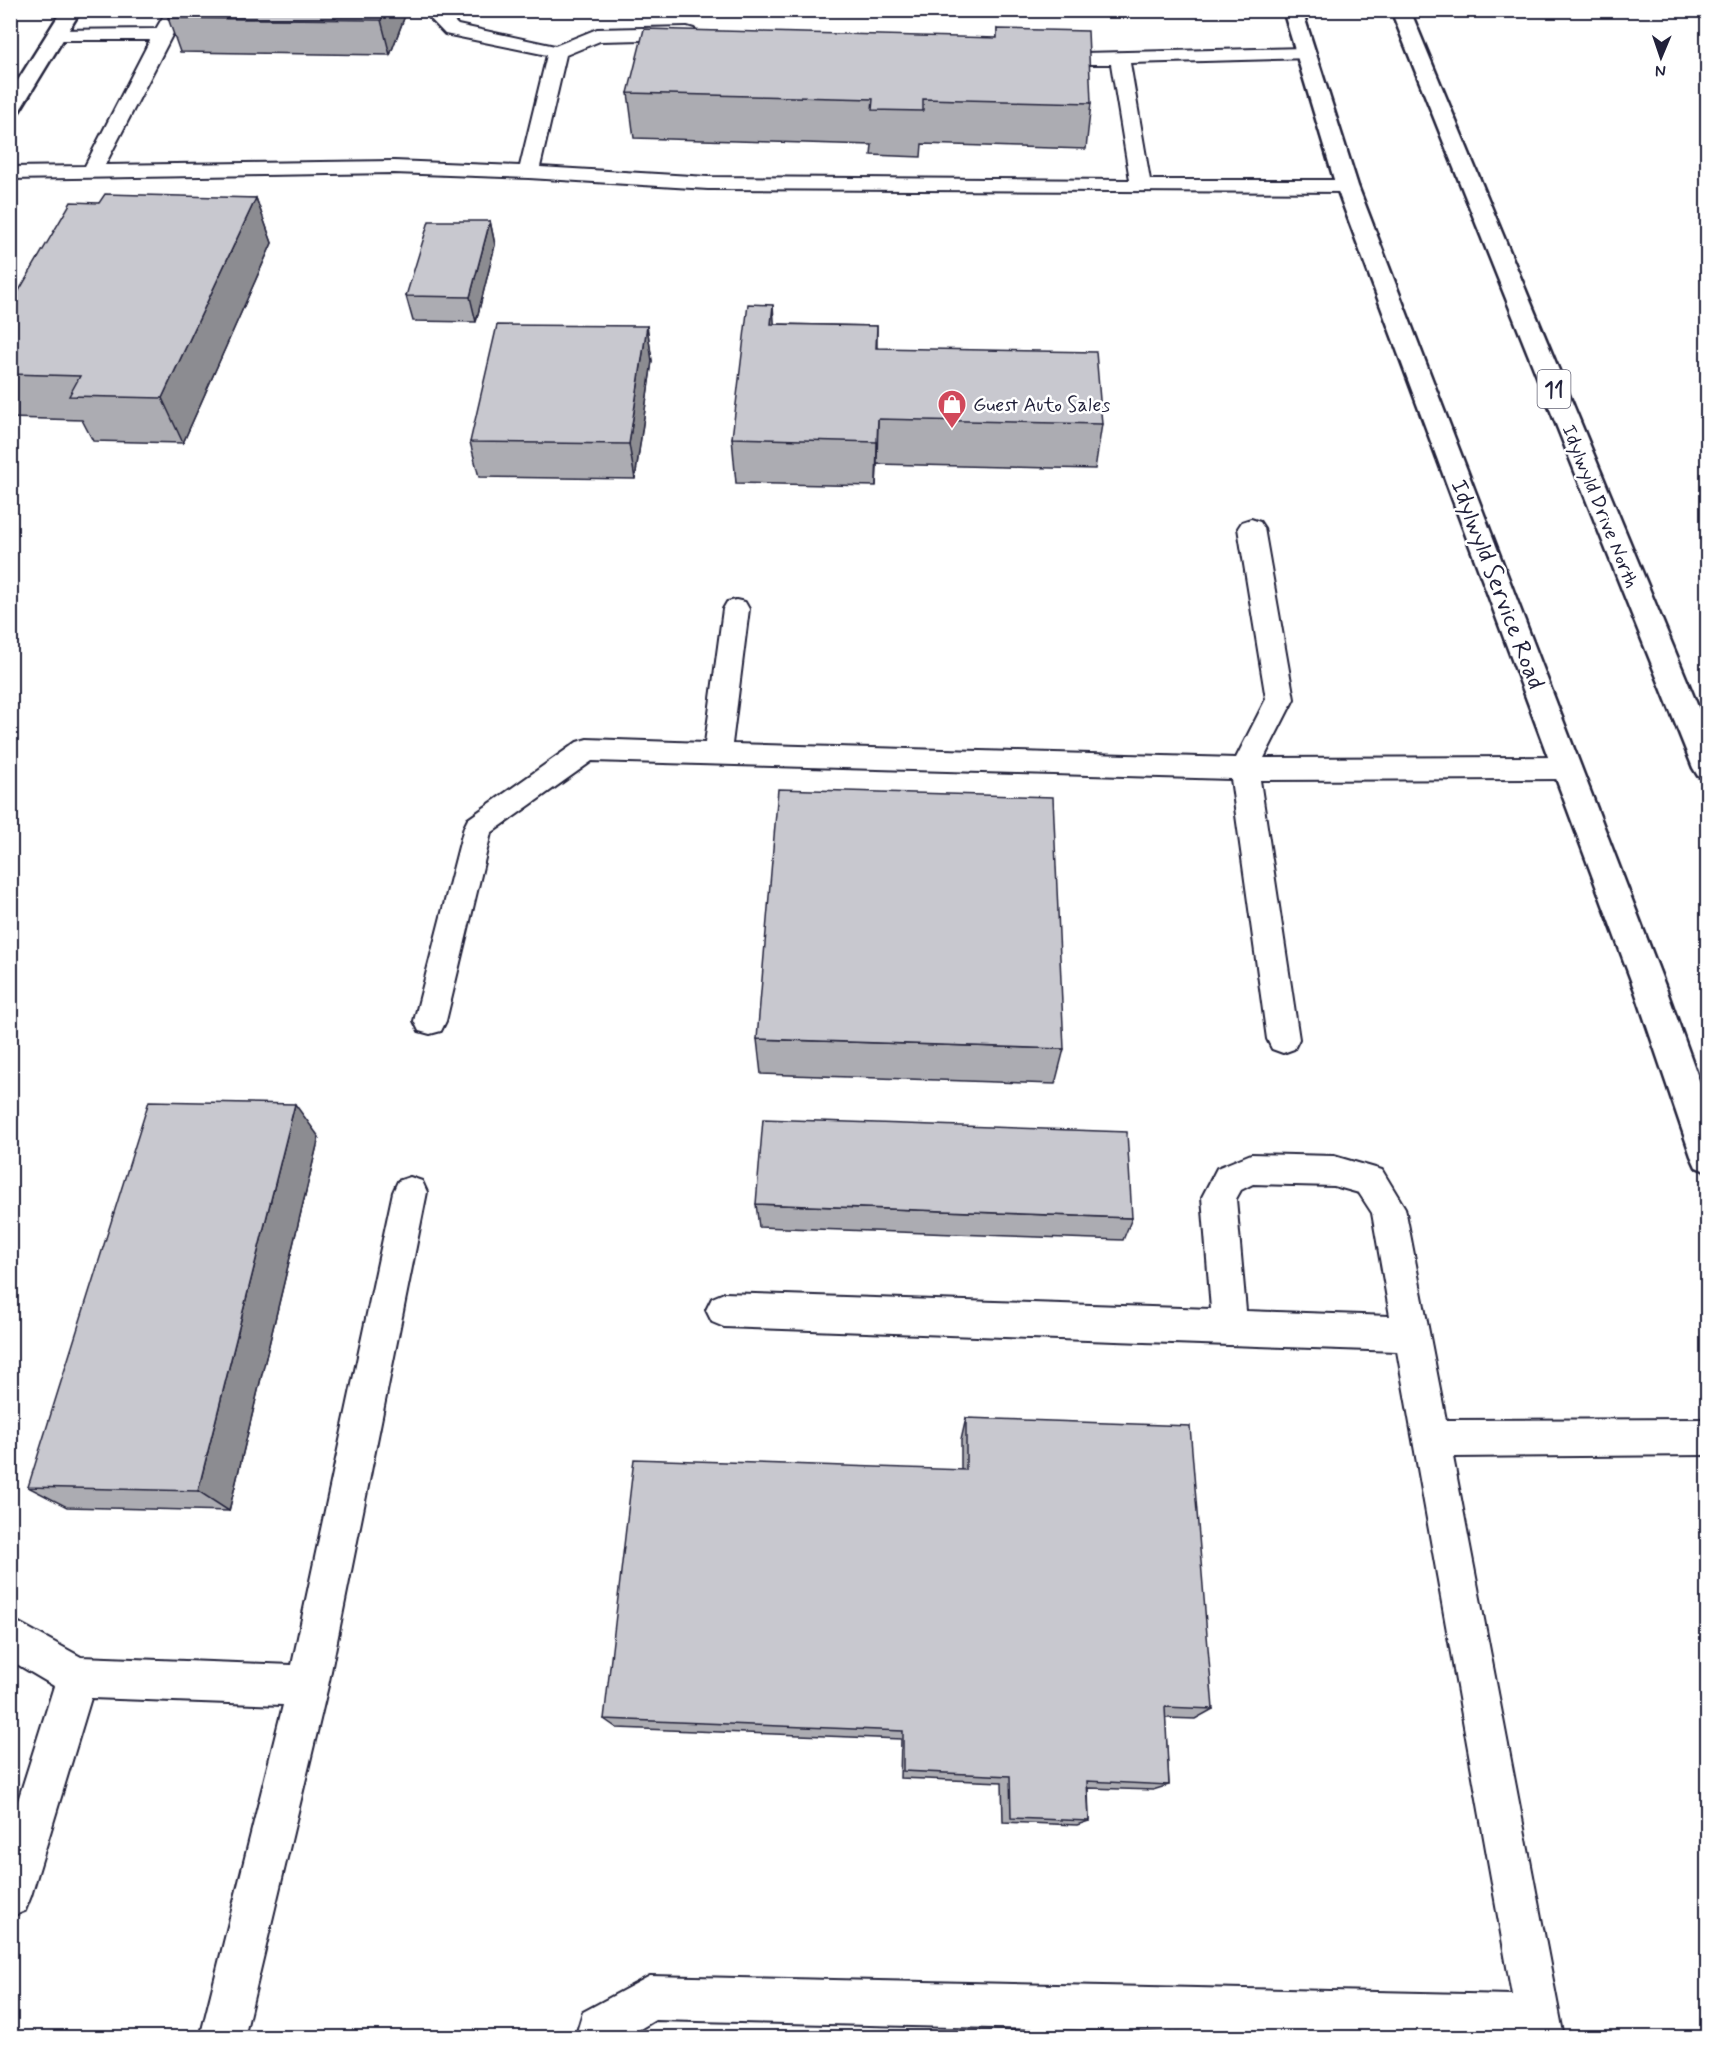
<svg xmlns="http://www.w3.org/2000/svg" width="1718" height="2048" font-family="Mynerve,sans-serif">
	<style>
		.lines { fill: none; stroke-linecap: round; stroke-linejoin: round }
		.service-casing { stroke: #22223b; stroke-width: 4 }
		.minor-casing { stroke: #22223b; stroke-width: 5 }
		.motorway-casing { stroke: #22223b; stroke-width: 5 }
		.service { fill: #fff; fill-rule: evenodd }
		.minor { fill: #fff; fill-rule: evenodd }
		.motorway { fill: #fff; fill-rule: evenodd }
		.wall { fill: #acacb2; stroke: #22223b; stroke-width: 1.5 }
		.shaded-wall { fill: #8c8c91; stroke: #22223b; stroke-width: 1.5 }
		.building { fill: #c8c8cf; stroke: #22223b; stroke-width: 1.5 }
		.labels { text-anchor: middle; stroke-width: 5; stroke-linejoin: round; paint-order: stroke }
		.far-poi-label { font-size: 20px; fill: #22223b; stroke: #fff; text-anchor: start }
		.far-street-label { font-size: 20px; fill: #22223b; stroke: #fff }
		.shield { fill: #fff; stroke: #646476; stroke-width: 1.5 }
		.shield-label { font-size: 22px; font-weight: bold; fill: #22223b }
		.street-label { font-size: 24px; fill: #22223b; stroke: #fff }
	</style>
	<rect width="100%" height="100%" fill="#fff"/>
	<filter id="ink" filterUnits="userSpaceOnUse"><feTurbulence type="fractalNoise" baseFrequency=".0167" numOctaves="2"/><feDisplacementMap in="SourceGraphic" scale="12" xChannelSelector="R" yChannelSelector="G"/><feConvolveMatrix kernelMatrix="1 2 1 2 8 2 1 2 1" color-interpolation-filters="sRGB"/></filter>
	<g filter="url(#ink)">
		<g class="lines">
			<!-- service casing -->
			<g class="service-casing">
				<path id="service" d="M167 10H185L105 165 394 161 520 166 547 55 445 34 422 10H442L458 25 555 46 597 29 687 27 694 29 696 33 694 37 687 39 600 41 566 55 540 167 708 177 1130 180 1111 64H1047L1040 62 1038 58 1040 54 1305 48 1312 50 1314 54 1312 58 1130 63 1150 180H1347L1354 182 1357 186 1354 190 1347 192 708 189 529 178 394 173 10 179V167L85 166 150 40H57L50 38 48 34 50 30 156 29Z
					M1251 519 1260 522 1264 528 1294 699 1264 758 1567 757 1577 760 1581 768 1577 776 1567 779 1260 780 1299 1039 1294 1049 1283 1053 1272 1049 1267 1039 1231 779 592 761 491 833 446 1021 441 1031 430 1034 419 1031 414 1021 464 827 468 819 577 742 587 739 705 743 723 609 727 602 736 600 745 602 749 609 732 744 1236 758 1266 699 1238 528 1242 522Z
					M1251 1154 1334 1156 1382 1170 1405 1208 1446 1420 1708 1419V1455L1453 1457 1564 2038H1418L655 2020 625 2038H575L583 2012 650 1976 1512 1995 1397 1351 724 1327 712 1322 706 1310 712 1298 724 1293 1211 1309 1202 1197 1217 1168ZM1253 1184 1334 1186 1359 1193 1372 1213 1390 1316 1246 1311 1236 1199 1241 1190Z
					M410 1177 422 1181 427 1192 328 1686 244 2038H200L283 1705 91 1698 31 1896 25 1911 10 1917V1826L54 1686 10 1660V1618L81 1657 292 1665 393 1192 398 1181Z"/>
			</g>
			<!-- minor casing -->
			<g class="minor-casing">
				<path id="minor" d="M62 10H81L20 110 17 114 10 116V93Z
					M1283 10H1302L1358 186 1667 991 1708 1105V1172L1696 1167 1691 1156 1635 991 1336 186Z"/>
			</g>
			<!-- motorway casing -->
			<g class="motorway-casing">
				<path id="motorway" d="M1391 10H1410L1708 731V779L1698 776 1693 768Z"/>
			</g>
			<!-- service -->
			<use href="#service" class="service"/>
			<!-- minor -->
			<use href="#minor" class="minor"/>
			<!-- motorway -->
			<use href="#motorway" class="motorway"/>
		</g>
		<!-- wall -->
		<path class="wall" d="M406 13 390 55 180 52 168 18Z
			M997 29 1091 103 1086 149 922 144 921 157 871 155 872 145 634 138 628 93 997 38Z
			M256 198 272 243 183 443 93 441 82 420 10 418V306L99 203Z
			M490 221 495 245 476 322 413 321 406 296Z
			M775 324 877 326V348L1102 424 1095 469 877 464 876 486 736 483 732 438Z
			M647 326 652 361 635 479 479 477 470 442Z
			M757 1039 1064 1049 1055 1084 761 1074Z
			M319 1137 229 1511 67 1507 28 1487Z
			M756 1204 1132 1218 1123 1240 759 1227Z
			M966 1418 1213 1709 1195 1719 1165 1718 1169 1785 1153 1790 1088 1788 1089 1821 1077 1825 1003 1822 1002 1782 900 1778 901 1739 617 1728 604 1719 961 1470V1440Z"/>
		<!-- shaded-wall -->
		<path class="shaded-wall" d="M385 10H405L406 13 390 55 381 20Z
			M256 198 272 243 183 443 162 398Z
			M490 221 495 245 476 322 470 297Z
			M773 305 776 350 771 324Z
			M647 326 652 361 635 479 629 444Z
			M878 419 877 464 876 486 877 442Z
			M295 1104 319 1137 229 1511 198 1491Z"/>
		<!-- building -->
		<path class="building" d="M172 10H385L381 20 168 18Z
			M644 29 997 38V29L1088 31 1091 103 923 99V111L872 110 873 99 628 93Z
			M105 194 256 198 162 398 69 396 80 376 10 374V306L71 202 99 203Z
			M429 221H490L470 297 406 296Z
			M748 304 773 305 771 324 877 326 876 348 1096 352 1102 424 878 419 877 442 732 438Z
			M497 325 647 326 629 444 470 442Z
			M778 789 1053 797 1064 1049 757 1039Z
			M149 1101 295 1104 198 1491 28 1487Z
			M763 1119 1127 1132 1132 1218 756 1204Z
			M966 1418 1190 1426 1213 1709 1165 1707 1169 1785 1087 1781 1089 1821 1011 1818 1010 1776 903 1771V1731L604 1719 634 1459 966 1470Z"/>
	</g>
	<!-- icons -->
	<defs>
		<g id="shop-pin" transform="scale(1.5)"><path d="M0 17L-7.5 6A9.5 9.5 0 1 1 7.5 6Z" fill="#d1495b" stroke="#fff"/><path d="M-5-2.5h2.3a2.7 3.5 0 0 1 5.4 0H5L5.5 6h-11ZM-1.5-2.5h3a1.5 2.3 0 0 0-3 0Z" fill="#fff"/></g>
	</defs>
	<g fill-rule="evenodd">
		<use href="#shop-pin" x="952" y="404"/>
	</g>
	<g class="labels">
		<!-- far-poi labels -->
		<g class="far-poi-label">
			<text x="973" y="411">Guest Auto Sales</text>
		</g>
		<!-- far-street labels -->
		<g class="far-street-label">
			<text transform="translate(1601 506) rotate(68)" y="7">Idylwyld Drive North</text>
		</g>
		<!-- shield labels -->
		<rect class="shield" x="1537.5" y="370" width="33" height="38" rx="4.5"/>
		<g class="shield-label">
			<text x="1554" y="397">11</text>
		</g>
		<!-- street labels -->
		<g class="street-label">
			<text transform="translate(1498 584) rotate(69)" y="8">Idylwyld Service Road</text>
		</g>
	</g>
	<!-- margin -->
	<rect width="1718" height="2048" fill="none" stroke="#fff" stroke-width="36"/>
	<rect x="18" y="18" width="1682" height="2012" fill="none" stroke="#22223b" stroke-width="2" filter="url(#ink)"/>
	<!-- north arrow -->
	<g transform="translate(1661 57) rotate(182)" stroke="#ffffff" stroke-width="4.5" paint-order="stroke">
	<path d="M0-4.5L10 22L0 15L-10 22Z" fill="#22223b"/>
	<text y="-9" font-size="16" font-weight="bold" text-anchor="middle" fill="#22223b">N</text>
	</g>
</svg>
